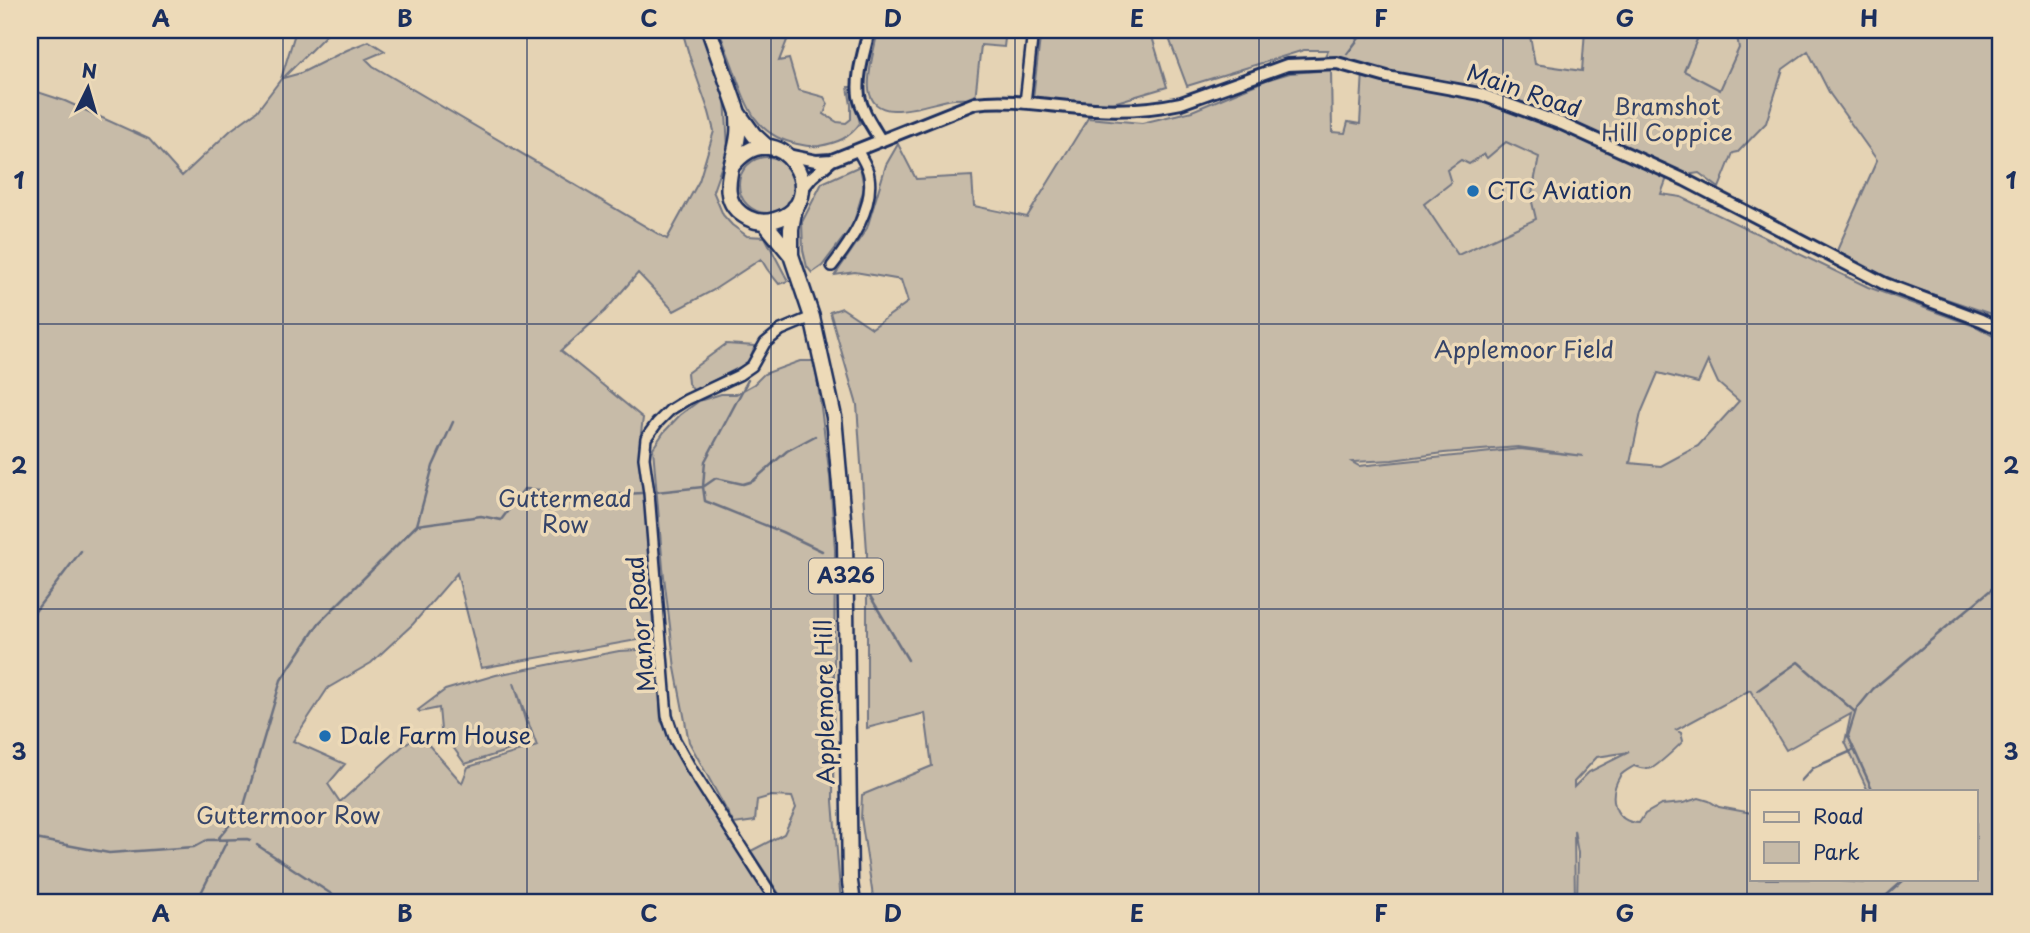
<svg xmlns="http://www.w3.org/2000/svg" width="2030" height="933" font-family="'Playpen Sans',sans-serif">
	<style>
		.built { fill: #d6c7ae }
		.green { fill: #c7bba8; stroke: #717583; stroke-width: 2; fill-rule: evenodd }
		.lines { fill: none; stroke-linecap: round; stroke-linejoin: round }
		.stream { stroke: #6b7080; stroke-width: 2.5 }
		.minor-casing { stroke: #1b2f5e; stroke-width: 14 }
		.tertiary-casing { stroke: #1b2f5e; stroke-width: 16 }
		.primary-casing { stroke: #1b2f5e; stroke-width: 19 }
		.minor { stroke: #eddab8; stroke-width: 9 }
		.tertiary { stroke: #eddab8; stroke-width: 10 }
		.primary { stroke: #eddab8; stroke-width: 14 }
		.grid { fill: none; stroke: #1b2f5e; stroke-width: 2; stroke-opacity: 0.55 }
		.poi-dot { fill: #1f6fb2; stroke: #eddab8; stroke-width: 2.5 }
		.labels { text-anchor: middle; stroke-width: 7; stroke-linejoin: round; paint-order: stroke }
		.shield { fill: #eddab8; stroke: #5a6279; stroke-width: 2 }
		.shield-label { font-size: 21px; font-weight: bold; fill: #1b2f5e }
		.street-label { font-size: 23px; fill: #1b2f5e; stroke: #eddab8 }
		.park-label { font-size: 23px; fill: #354469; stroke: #eddab8 }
		.poi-label { font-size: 23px; fill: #1b2f5e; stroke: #eddab8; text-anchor: start }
		.neatline { fill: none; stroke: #1b2f5e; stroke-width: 2.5 }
		.grid-label { font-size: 23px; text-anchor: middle; font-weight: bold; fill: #1b2f5e }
	</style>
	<rect width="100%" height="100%" fill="#e5d3b4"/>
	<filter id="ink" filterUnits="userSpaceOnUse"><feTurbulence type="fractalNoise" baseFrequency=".0143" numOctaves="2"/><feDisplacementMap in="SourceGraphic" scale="14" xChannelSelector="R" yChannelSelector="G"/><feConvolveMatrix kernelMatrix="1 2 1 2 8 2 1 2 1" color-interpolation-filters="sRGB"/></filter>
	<g filter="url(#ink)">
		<!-- built -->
		<path class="built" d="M1701 30H1736L1739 48 1721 90 1684 71Z
			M1506 142 1539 157 1531 198 1536 219 1458 255 1424 204 1450 183 1446 170 1461 160 1484 154 1487 158Z"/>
		<!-- green -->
		<path class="green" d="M296 30H331L283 78 301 73 347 50 369 41 385 51 366 59 373 66 667 239 699 181 714 131 709 112 690 58 682 30H705L725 97 728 148 713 191 723 215 732 225 747 236 765 237 788 281 779 284 767 269 761 259 712 291 674 311 638 273 605 311 561 351 643 418 641 433 643 477 654 637 481 668 457 573 413 624 371 663 328 688 293 741 345 764 328 784 340 802 405 744 420 735 462 783 468 767 537 746 514 683 532 743 465 764 441 730 439 708 420 712 418 710 445 690 496 675 619 651 658 649 661 721 696 774 770 903H30V95L35 91 65 101 149 139 182 176 231 130 257 111 281 79Z
			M719 30H791L779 61 789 59 798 90 824 97 828 104 824 114 837 122 846 123 851 119V105L848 87H852L860 123C850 138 837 143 819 146 809 147 802 145 793 143 757 134 747 108 736 76 731 60 724 45 719 30Z
			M878 30H1006L1004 47 981 45 975 99C966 99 957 98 948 100 926 104 873 126 869 89 867 73 875 46 878 30Z
			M1041 30H1150L1167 87 1113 103 1097 104 1033 98Z
			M1166 30H1529L1535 64 1582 71 1585 30H1701L1684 71 1720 90 1739 48 1736 30H2000V312L1994 315 1911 287 1835 255 1877 160 1830 94 1808 51 1783 69 1766 123 1738 152 1733 153 1719 188 1699 173 1667 178 1661 194 1681 197 1868 287 1977 327 2000 340V903H1577L1578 853 1574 830 1575 903H874L861 818 862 795 932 766 925 713 867 728V551L857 405 830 312 842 308 872 328 908 302 901 280 855 272 835 275 867 228 886 165 898 144 916 179 972 176 974 206 1027 217 1088 118 1142 123 1192 111 1266 80 1290 73 1331 70 1332 132 1345 133 1348 122 1360 124 1363 71 1401 75 1324 58 1328 50H1304L1187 86ZM1505 104 1648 168 1548 125ZM1506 142 1539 157 1531 198 1536 219 1458 255 1424 204 1451 183 1447 170 1461 160 1469 164 1484 154 1487 158ZM1708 361 1718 383 1739 401 1698 446 1661 466 1630 463 1641 413 1658 373 1698 383ZM1518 447 1583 456 1520 449 1359 466 1352 462 1392 460 1444 453ZM1750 690 1786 750 1851 714 1845 742 1868 791H1976V879H1865L1863 883 1840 881 1839 879H1752V813L1719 807 1709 801 1699 798 1683 803 1661 805 1645 814 1639 823C1613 822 1608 796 1620 776 1623 772 1629 769 1634 766 1639 768 1646 770 1652 768 1657 766 1679 746 1683 741L1681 733 1676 730ZM1629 752 1589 772 1574 787V782L1597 757Z
			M739 185a28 28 0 1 1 56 0a28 28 0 1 1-56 0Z
			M860 166 864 188 853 225 822 266 812 273 807 267 803 250 802 222 822 183Z
			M726 344 755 346 748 363 694 391 688 383 687 373Z
			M800 361H815L830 477 835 550 833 801 841 903H785L751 851 784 834 796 808 792 797 771 796 757 800 755 821 734 824 689 742 675 668 663 568 653 448 664 432 680 415 699 401 721 394H736L754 384 764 374Z"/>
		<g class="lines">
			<!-- stream -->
			<path class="stream" d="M1347 54 1365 30
				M703 487 716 478 743 484 753 481 787 451 815 436
				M703 487 705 461 748 380
				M656 492 703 487 705 501 782 532 822 551
				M417 525 433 466 453 422
				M860 579 908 660
				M30 618 81 551
				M1758 690 1798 662 1855 712
				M1801 781 1813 768 1854 750
				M1873 791 1848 736 1856 710 1873 689 2000 582
				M30 838 109 853 194 847 207 840 247 839 250 840
				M217 840 243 809 281 680 319 623 417 525 481 516 501 520 524 489 541 490 560 498 642 493
				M257 845 345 903
				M1524 900 1528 903
				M196 903 227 841
				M1878 903 1905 879"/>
			<!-- minor casing -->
			<g class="minor-casing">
				<path id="minor" d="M1025 103 1033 30
					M832 266C851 242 874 208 869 176 868 167 862 159 858 151
					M777 903 692 770 675 740 667 716 649 493 644 458 646 438 657 423 670 410 686 400 739 375 752 366 765 343 781 330 812 317"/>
			</g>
			<!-- tertiary casing -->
			<g class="tertiary-casing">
				<path id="tertiary" d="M869 30C865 50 856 75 859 96 862 113 873 127 881 141
					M787 155 816 161 832 160 975 103C1014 98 1054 107 1094 109 1122 111 1153 109 1181 103L1287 65 1337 63 1387 77 1480 94 1562 124 1685 180 1885 284 1981 320 2000 329
					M802 189 812 177 832 160"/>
			</g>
			<!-- primary casing -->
			<g class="primary-casing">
				<path id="primary" d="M709 30 738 113 754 135 767 147
					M732 166C779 106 837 203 775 220 766 223 756 222 748 218 713 200 735 164 738 135 739 128 738 120 738 113
					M795 207 791 229V255L812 317 834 417 845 541 850 882 853 903
					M764 222 791 255"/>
			</g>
			<!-- minor -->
			<use href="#minor" class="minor"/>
			<!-- tertiary -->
			<use href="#tertiary" class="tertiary"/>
			<!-- primary -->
			<use href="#primary" class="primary"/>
		</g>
	</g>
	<!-- grid -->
	<path class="grid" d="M283 30V903M527 30V903M771 30V903M1015 30V903M1259 30V903M1503 30V903M1747 30V903M30 324H2000M30 609H2000"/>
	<!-- markers -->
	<g class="poi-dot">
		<circle cx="1473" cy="191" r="7"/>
		<circle cx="325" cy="736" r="7"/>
	</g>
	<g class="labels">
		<!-- shield labels -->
		<rect class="shield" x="809" y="558.5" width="74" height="35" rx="5"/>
		<g class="shield-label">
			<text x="846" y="583">A326</text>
		</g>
		<!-- street labels -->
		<g class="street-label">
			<text transform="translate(1524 91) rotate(19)" y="8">Main Road</text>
			<text transform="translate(641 624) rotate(-95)" y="8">Manor Road</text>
			<text transform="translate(825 702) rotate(-91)" y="8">Applemore Hill</text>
		</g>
		<!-- park labels -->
		<g class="park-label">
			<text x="1667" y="115">Bramshot<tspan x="1667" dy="26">Hill Coppice</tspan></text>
			<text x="1524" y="358">Applemoor Field</text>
			<text x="565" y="507">Guttermead<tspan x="565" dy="26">Row</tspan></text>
			<text x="288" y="824">Guttermoor Row</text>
		</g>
		<!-- poi labels -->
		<g class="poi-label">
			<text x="1487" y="199">CTC Aviation</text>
			<text x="339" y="744">Dale Farm House</text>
		</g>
	</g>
	<!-- margin -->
	<rect width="2030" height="933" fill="none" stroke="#eddab8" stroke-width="77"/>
	<!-- legend -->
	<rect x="1750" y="790" width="228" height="91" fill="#eddab8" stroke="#999694" stroke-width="2"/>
	<rect x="1764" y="812" width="35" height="10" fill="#eddab8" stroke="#999694" stroke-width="2"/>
	<text x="1813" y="824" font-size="21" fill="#1b2f5e">Road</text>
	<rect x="1764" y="842" width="35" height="21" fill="#c7bba8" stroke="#999694" stroke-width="2"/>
	<text x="1813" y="860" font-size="21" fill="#1b2f5e">Park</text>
	<!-- north arrow -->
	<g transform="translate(88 88) rotate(5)" stroke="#eddab8" stroke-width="5" paint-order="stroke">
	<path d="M0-5L12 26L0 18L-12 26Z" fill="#1b2f5e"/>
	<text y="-10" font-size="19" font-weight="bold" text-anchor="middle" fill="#1b2f5e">N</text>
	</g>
	<rect x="38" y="38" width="1954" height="856" class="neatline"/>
	<g class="grid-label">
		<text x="161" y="27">A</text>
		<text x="405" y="27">B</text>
		<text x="649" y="27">C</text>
		<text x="893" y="27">D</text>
		<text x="1137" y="27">E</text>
		<text x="1381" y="27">F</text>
		<text x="1625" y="27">G</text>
		<text x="1869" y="27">H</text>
		<text x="19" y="189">1</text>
		<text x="2011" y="189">1</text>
		<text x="19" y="474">2</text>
		<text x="2011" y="474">2</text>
		<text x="19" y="760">3</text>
		<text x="2011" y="760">3</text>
		<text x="161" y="922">A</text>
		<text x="405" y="922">B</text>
		<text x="649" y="922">C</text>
		<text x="893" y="922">D</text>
		<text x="1137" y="922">E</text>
		<text x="1381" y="922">F</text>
		<text x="1625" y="922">G</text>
		<text x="1869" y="922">H</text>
	</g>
</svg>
